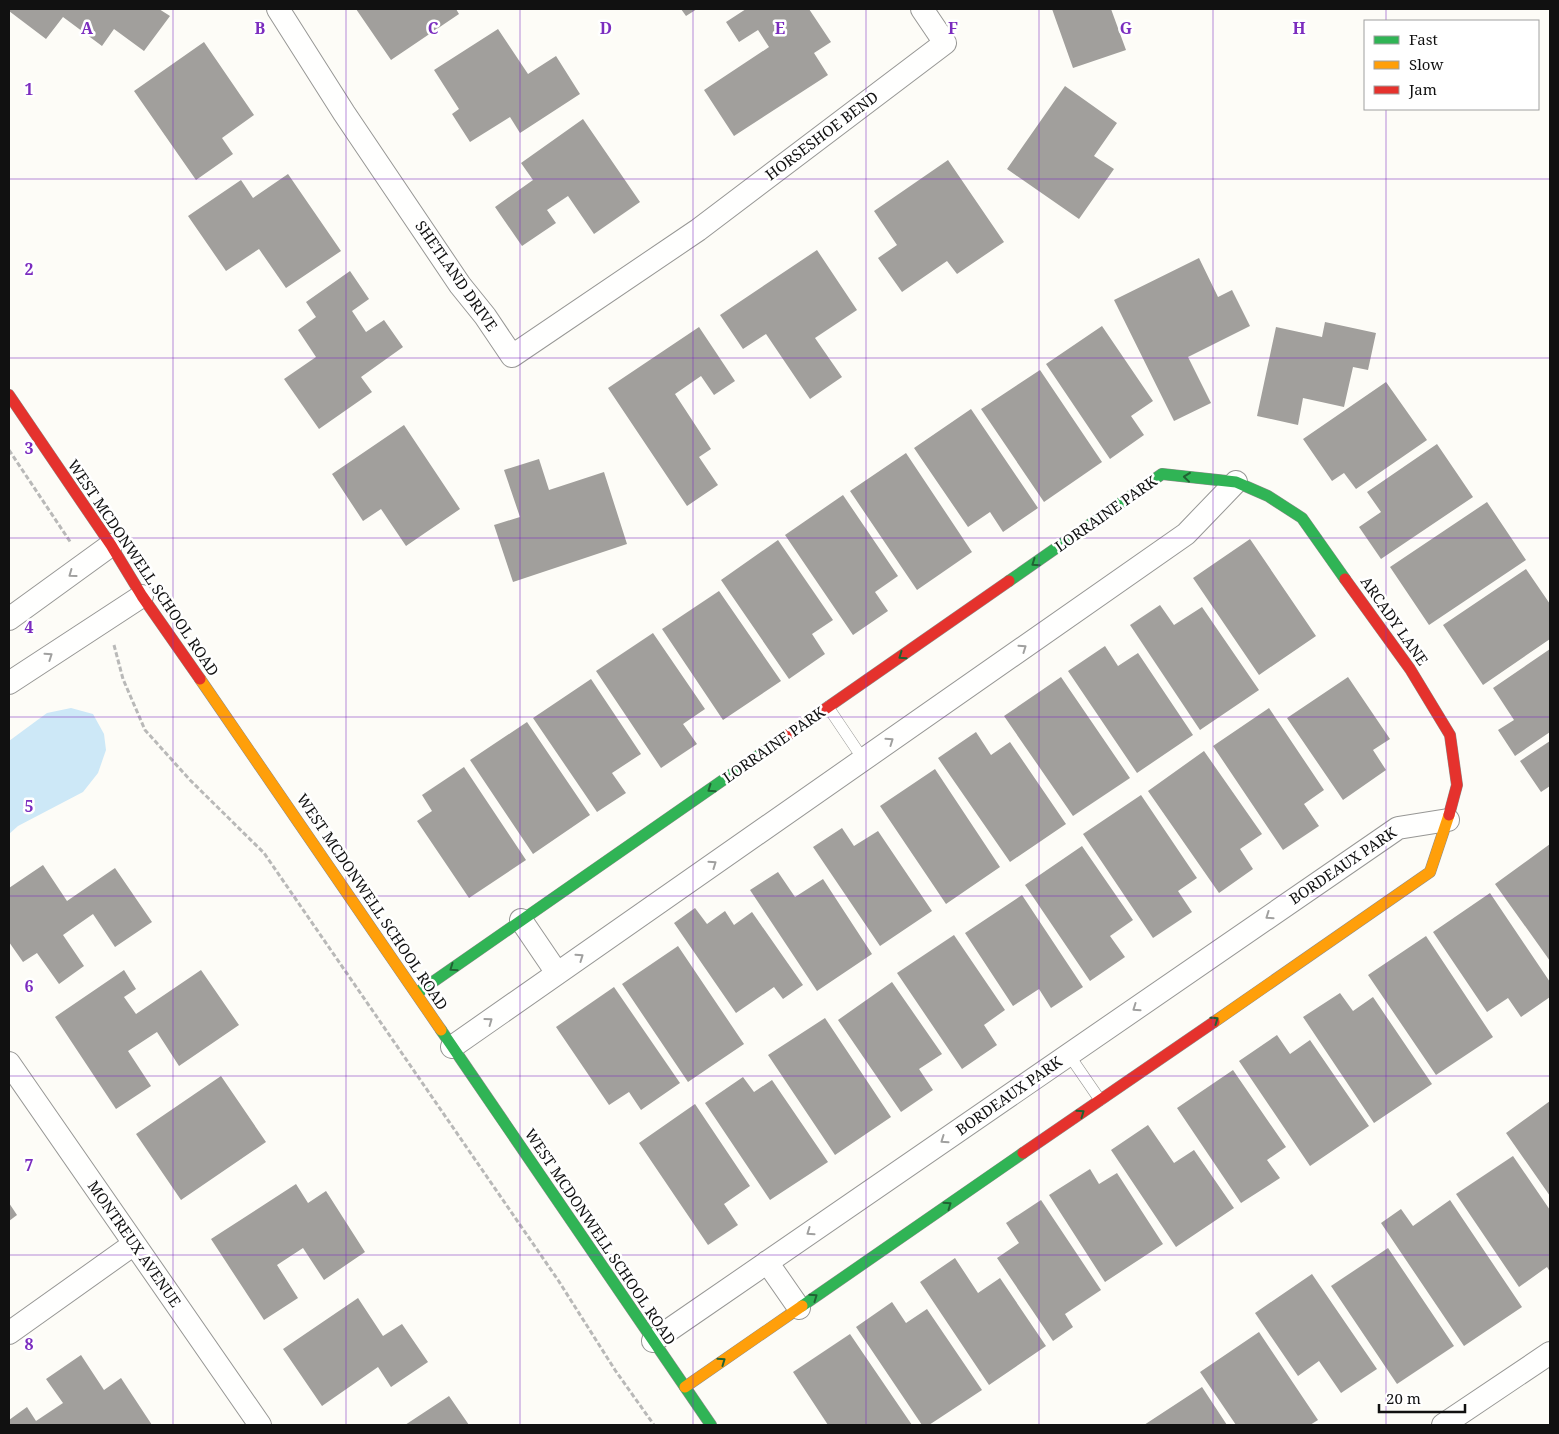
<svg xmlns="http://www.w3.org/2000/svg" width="1559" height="1434" font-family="'Noto Serif',serif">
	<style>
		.water { fill: #cde8f7 }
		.building { fill: #a19f9c }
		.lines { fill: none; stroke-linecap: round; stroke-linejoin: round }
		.lane-casing { stroke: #979795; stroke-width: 12 }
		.street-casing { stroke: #979795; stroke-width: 24 }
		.fast-casing { stroke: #8e8d8b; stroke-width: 12 }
		.slow-casing { stroke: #8e8d8b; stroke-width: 12 }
		.jam-casing { stroke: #8e8d8b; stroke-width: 12 }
		.path { stroke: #b9b9b8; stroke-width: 3; stroke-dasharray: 5 2.5; stroke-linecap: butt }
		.lane { stroke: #fffffe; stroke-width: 11 }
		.street { stroke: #fffffe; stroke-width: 22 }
		.fast { stroke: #30b455; stroke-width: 11 }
		.slow { stroke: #ff9f0a; stroke-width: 11 }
		.jam { stroke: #e5322d; stroke-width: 11 }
		.oneway { stroke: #206233 }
		.oneway2 { stroke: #a0a09f }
		.grid { fill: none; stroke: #7b2cbf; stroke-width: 1; stroke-opacity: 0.55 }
		.labels { text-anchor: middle; stroke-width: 5; stroke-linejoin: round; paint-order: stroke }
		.street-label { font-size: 15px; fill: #111; stroke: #fff }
		.grid-label { font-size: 16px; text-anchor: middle; font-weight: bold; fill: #7b2cbf; stroke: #fff; stroke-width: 5; stroke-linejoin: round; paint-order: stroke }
	</style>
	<rect width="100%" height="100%" fill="#fdfcf7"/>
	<!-- water -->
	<path class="water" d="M71 708 93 714 104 734 106 750 98 773 83 792 18 826 9 834V741L47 713Z"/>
	<!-- building -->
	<path class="building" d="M9 9H159L170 16 144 51 114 29 102 46 63 17 46 39 9 11Z
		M356 9H456L459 14 391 60Z
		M681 9H697L686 16Z
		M746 9H809L831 42 814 53 828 75 734 136 704 90 769 47 758 30 739 42 726 22Z
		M1052 9H1111L1126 50 1073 68Z
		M498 29 528 74 556 56 580 94 520 133 510 117 470 142 452 114 459 109 434 70Z
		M204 42 254 115 222 138 233 154 196 180 134 91Z
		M1065 86 1117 123 1094 156 1114 169 1079 219 1007 169Z
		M583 119 640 202 594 234 568 196 547 210 556 223 522 246 495 207 533 180 521 163Z
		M948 160 1004 242 957 274 947 261 902 292 878 258 897 245 874 211Z
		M288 174 341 251 286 288 259 249 226 271 188 216 241 180 253 198Z
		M817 250 857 310 815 338 842 377 810 399 766 334 743 349 720 315Z
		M1199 258 1218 297 1232 290 1250 326 1188 357 1211 403 1174 421 1114 300Z
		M350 271 369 299 352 311 366 332 384 320 403 347 361 377 372 392 319 429 284 379 316 357 298 330 316 317 306 302Z
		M1325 322 1376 333 1368 370 1353 367 1344 407 1303 398 1298 425 1257 416 1276 327 1322 337Z
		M1102 326 1153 401 1131 416 1144 435 1110 459 1046 364Z
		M699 327 735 381 714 395 701 376 675 394 711 449 699 457 718 485 687 506 608 388Z
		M1040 370 1102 462 1044 502 981 409Z
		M1386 382 1427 440 1356 489 1344 473 1332 481 1303 439Z
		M971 409 1038 508 1003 532 990 512 968 527 914 448Z
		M404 425 460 509 406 546 381 509 363 521 332 474Z
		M1437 444 1473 497 1381 559 1359 527 1381 512 1367 492Z
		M906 453 972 552 917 590 850 491Z
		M539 459 549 490 604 472 627 544 513 582 494 525 520 517 504 470Z
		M843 495 898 576 875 592 888 611 853 635 785 535Z
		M1487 502 1526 560 1429 625 1390 567Z
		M1250 539 1316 636 1259 675 1193 578Z
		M778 540 833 620 812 634 825 654 789 679 721 580Z
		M1526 569 1550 604V639L1483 685 1443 625Z
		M719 591 781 681 723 720 662 629Z
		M1160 605 1174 625 1202 607 1259 690 1200 730 1130 625Z
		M653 633 705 709 683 724 697 744 661 768 596 671Z
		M1105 646 1118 666 1138 653 1193 735 1137 773 1068 671Z
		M1550 649V732L1515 756 1498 730 1514 720 1493 688Z
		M1061 677 1130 778 1073 816 1004 716Z
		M1348 677 1390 739 1373 750 1386 770 1343 800 1287 718Z
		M591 679 641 754 612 773 626 793 597 812 533 718Z
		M1269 708 1324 790 1304 804 1319 826 1283 850 1213 746Z
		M527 722 590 815 533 854 470 760Z
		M976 732 991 755 1010 742 1066 824 1010 862 938 758Z
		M1550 741V786L1541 792 1520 761Z
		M1204 751 1262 834 1240 849 1253 869 1219 893 1148 791Z
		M464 767 526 860 469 898 417 821 432 811 422 795Z
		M935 769 1000 867 946 904 880 806Z
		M1141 795 1197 878 1178 891 1192 912 1153 938 1083 834Z
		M842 828 854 846 878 831 932 911 880 946 813 847Z
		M1550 844V961L1495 884Z
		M1082 846 1133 920 1110 936 1125 957 1090 981 1025 885Z
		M43 865 67 901 115 868 152 922 115 947 93 914 63 935 84 966 59 984 37 953 23 962 9 942V888Z
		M778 872 795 897 823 879 872 954 817 991 750 890Z
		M1490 893 1550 982V997L1521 1017 1508 998 1487 1012 1433 932Z
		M1022 895 1083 987 1051 1008 1039 989 1013 1006 965 933Z
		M695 908 707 924 725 911 734 925 752 912 803 985 783 999 774 987 736 1013 674 923Z
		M954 935 1005 1010 984 1025 997 1045 962 1069 897 973Z
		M1426 936 1493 1037 1436 1075 1368 975Z
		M678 946 744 1044 688 1082 622 984Z
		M124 970 136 989 124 997 136 1014 201 970 239 1025 179 1066 157 1032 128 1051 151 1086 116 1109 55 1017Z
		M892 982 942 1054 919 1069 933 1090 901 1112 838 1020Z
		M614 987 680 1083 641 1110 629 1092 609 1105 556 1027Z
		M1340 993 1353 1011 1373 997 1432 1084 1374 1123 1303 1017Z
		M825 1018 891 1117 835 1155 768 1055Z
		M1277 1035 1290 1054 1310 1040 1369 1126 1310 1166 1239 1061Z
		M1233 1070 1286 1147 1267 1160 1280 1178 1241 1203 1177 1108Z
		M221 1076 266 1142 181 1200 136 1134Z
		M743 1077 754 1092 772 1080 828 1162 770 1200 705 1103Z
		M1550 1101V1196L1506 1133Z
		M695 1104 750 1186 724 1204 738 1225 708 1245 639 1143Z
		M1148 1125 1174 1163 1194 1150 1234 1208 1176 1247 1111 1150Z
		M1513 1156 1550 1210V1272L1547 1267 1519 1287 1456 1194Z
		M1090 1169 1099 1184 1117 1173 1163 1244 1105 1282 1049 1195Z
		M296 1184 308 1203 326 1191 365 1252 324 1280 303 1248 277 1265 298 1298 264 1320 211 1239Z
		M1041 1200 1101 1290 1065 1314 1073 1327 1053 1341 997 1258 1019 1243 1006 1223Z
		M1450 1200 1522 1307 1464 1346 1381 1223 1401 1209 1413 1226Z
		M9 1203 17 1215 9 1221Z
		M1388 1248 1454 1346 1397 1384 1331 1286Z
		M955 1258 978 1293 1000 1278 1046 1346 989 1385 920 1282Z
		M1312 1274 1377 1369 1341 1393 1319 1361 1298 1376 1255 1313Z
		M358 1298 383 1336 402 1324 428 1362 391 1387 378 1367 322 1406 283 1349Z
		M892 1302 906 1323 927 1309 982 1390 929 1425H922L856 1327Z
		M1259 1332 1318 1420 1310 1425H1236L1200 1372Z
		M850 1334 912 1425H828L793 1372Z
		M81 1355 104 1390 121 1378 152 1425H9V1420L27 1407 36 1421 63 1403 46 1379Z
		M1202 1387 1227 1425H1144Z
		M449 1396 469 1425H405Z"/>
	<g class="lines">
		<!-- lane casing -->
		<g class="lane-casing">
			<path id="lane" d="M828 707 863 759
				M1069 1055 1100 1100"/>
		</g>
		<!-- street casing -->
		<g class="street-casing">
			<path id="street" d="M278 9 344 113 460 285 485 316 512 356 698 230 945 43 922 9
				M9 619 111 545
				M9 683 142 596
				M521 920 557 973
				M452 1047 1186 534 1236 482
				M9 1063 260 1425
				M767 1262 799 1308
				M9 1333 134 1244
				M653 1341 1398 828 1448 820
				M1443 1425 1550 1353"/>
		</g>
		<!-- fast casing -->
		<g class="fast-casing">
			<path id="fast" d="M1009 581 1162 474 1236 482 1268 496 1302 518 1345 579
				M417 993 772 746
				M441 1030 711 1425
				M802 1306 1023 1153"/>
		</g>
		<!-- slow casing -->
		<g class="slow-casing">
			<path id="slow" d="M200 679 441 1030
				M1214 1022 1430 872 1449 815
				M685 1387 802 1306"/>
		</g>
		<!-- jam casing -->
		<g class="jam-casing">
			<path id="jam" d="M9 395 111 545 142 596 200 679
				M1345 579 1410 669 1450 735 1457 785 1449 815
				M772 746 1009 581
				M1023 1153 1214 1022"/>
		</g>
		<!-- path -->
		<path class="path" d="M9 450 71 543
			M114 645 123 679 145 730 190 780 264 853 558 1280 615 1370 654 1425"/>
		<!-- lane -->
		<use href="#lane" class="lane"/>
		<!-- street -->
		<use href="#street" class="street"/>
		<!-- fast -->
		<use href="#fast" class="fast"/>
		<!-- slow -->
		<use href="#slow" class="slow"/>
		<!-- jam -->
		<use href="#jam" class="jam"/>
	</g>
	<!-- one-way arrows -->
	<defs><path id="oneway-chevron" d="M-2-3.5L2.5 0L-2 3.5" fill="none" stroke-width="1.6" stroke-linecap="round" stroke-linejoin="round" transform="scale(1.25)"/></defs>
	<g class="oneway">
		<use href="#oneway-chevron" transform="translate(1187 477) rotate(-174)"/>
		<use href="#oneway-chevron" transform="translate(1035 563) rotate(145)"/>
		<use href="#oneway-chevron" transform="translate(902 656) rotate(145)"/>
		<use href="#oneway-chevron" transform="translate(711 789) rotate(145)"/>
		<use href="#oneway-chevron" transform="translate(453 968) rotate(145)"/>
		<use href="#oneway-chevron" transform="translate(1215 1020) rotate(-35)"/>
		<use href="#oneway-chevron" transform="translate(1081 1113) rotate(-35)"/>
		<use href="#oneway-chevron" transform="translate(948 1205) rotate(-35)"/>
		<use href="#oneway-chevron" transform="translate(814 1297) rotate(-35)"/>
		<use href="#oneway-chevron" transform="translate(722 1361) rotate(-35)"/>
	</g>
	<g class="oneway2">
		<use href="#oneway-chevron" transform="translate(72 574) rotate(144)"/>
		<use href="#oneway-chevron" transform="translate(1023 648) rotate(-35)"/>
		<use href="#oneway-chevron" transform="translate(49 656) rotate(-34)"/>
		<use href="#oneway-chevron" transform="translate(890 741) rotate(-35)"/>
		<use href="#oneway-chevron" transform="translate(713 864) rotate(-35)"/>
		<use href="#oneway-chevron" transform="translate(1269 916) rotate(145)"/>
		<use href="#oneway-chevron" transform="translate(580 957) rotate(-35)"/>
		<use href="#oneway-chevron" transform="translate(1136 1008) rotate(145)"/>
		<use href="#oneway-chevron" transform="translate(489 1021) rotate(-36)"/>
		<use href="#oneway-chevron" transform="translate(944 1140) rotate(145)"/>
		<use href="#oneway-chevron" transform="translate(810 1232) rotate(145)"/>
	</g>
	<!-- grid -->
	<path class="grid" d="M173 9V1425M346 9V1425M520 9V1425M693 9V1425M866 9V1425M1039 9V1425M1213 9V1425M1386 9V21M1386 109V1425M9 179H1550M9 358H1550M9 538H1550M9 717H1550M9 896H1550M9 1076H1550M9 1255H1550"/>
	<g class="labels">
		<!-- street labels -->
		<g class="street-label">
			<text transform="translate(822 136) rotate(-37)" y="5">HORSESHOE BEND</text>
			<text transform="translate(456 276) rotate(55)" y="5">SHETLAND DRIVE</text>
			<text transform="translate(1106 514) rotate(-35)" y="5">LORRAINE PARK</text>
			<text transform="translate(143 568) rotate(56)" y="5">WEST MCDONWELL SCHOOL ROAD</text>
			<text transform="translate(1394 621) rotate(55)" y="5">ARCADY LANE</text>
			<text transform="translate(774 745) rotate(-35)" y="5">LORRAINE PARK</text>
			<text transform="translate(1343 866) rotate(-34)" y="5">BORDEAUX PARK</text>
			<text transform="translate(372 902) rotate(56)" y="5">WEST MCDONWELL SCHOOL ROAD</text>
			<text transform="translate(1009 1096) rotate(-35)" y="5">BORDEAUX PARK</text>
			<text transform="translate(600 1237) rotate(56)" y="5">WEST MCDONWELL SCHOOL ROAD</text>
			<text transform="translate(134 1244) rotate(55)" y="5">MONTREUX AVENUE</text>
		</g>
	</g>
	<g class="grid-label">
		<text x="87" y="34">A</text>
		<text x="260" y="34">B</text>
		<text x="433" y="34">C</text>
		<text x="606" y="34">D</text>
		<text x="780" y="34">E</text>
		<text x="953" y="34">F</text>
		<text x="1126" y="34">G</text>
		<text x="1299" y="34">H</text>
		<text x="29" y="95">1</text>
		<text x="29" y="275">2</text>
		<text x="29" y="454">3</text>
		<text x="29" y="633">4</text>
		<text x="29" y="812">5</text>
		<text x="29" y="992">6</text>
		<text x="29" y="1171">7</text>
		<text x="29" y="1350">8</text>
	</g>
	<!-- border -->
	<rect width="1559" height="1434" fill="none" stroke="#111111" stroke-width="20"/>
	<!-- legend -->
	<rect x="1364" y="20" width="175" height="90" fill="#ffffff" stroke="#a0a0a0"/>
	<rect x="1374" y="36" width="25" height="8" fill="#30b455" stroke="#a0a0a0"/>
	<text x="1409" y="45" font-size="15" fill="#111111">Fast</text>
	<rect x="1374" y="61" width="25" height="8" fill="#ff9f0a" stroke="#a0a0a0"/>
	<text x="1409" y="70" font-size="15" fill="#111111">Slow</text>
	<rect x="1374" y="86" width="25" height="8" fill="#e5322d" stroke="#a0a0a0"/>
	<text x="1409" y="95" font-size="15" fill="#111111">Jam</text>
	<!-- scale -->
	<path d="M1379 1404v8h86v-8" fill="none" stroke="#111111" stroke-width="2.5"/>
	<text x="1386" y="1404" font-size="15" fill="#111111" stroke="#ffffff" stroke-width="4" paint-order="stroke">20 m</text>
</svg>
